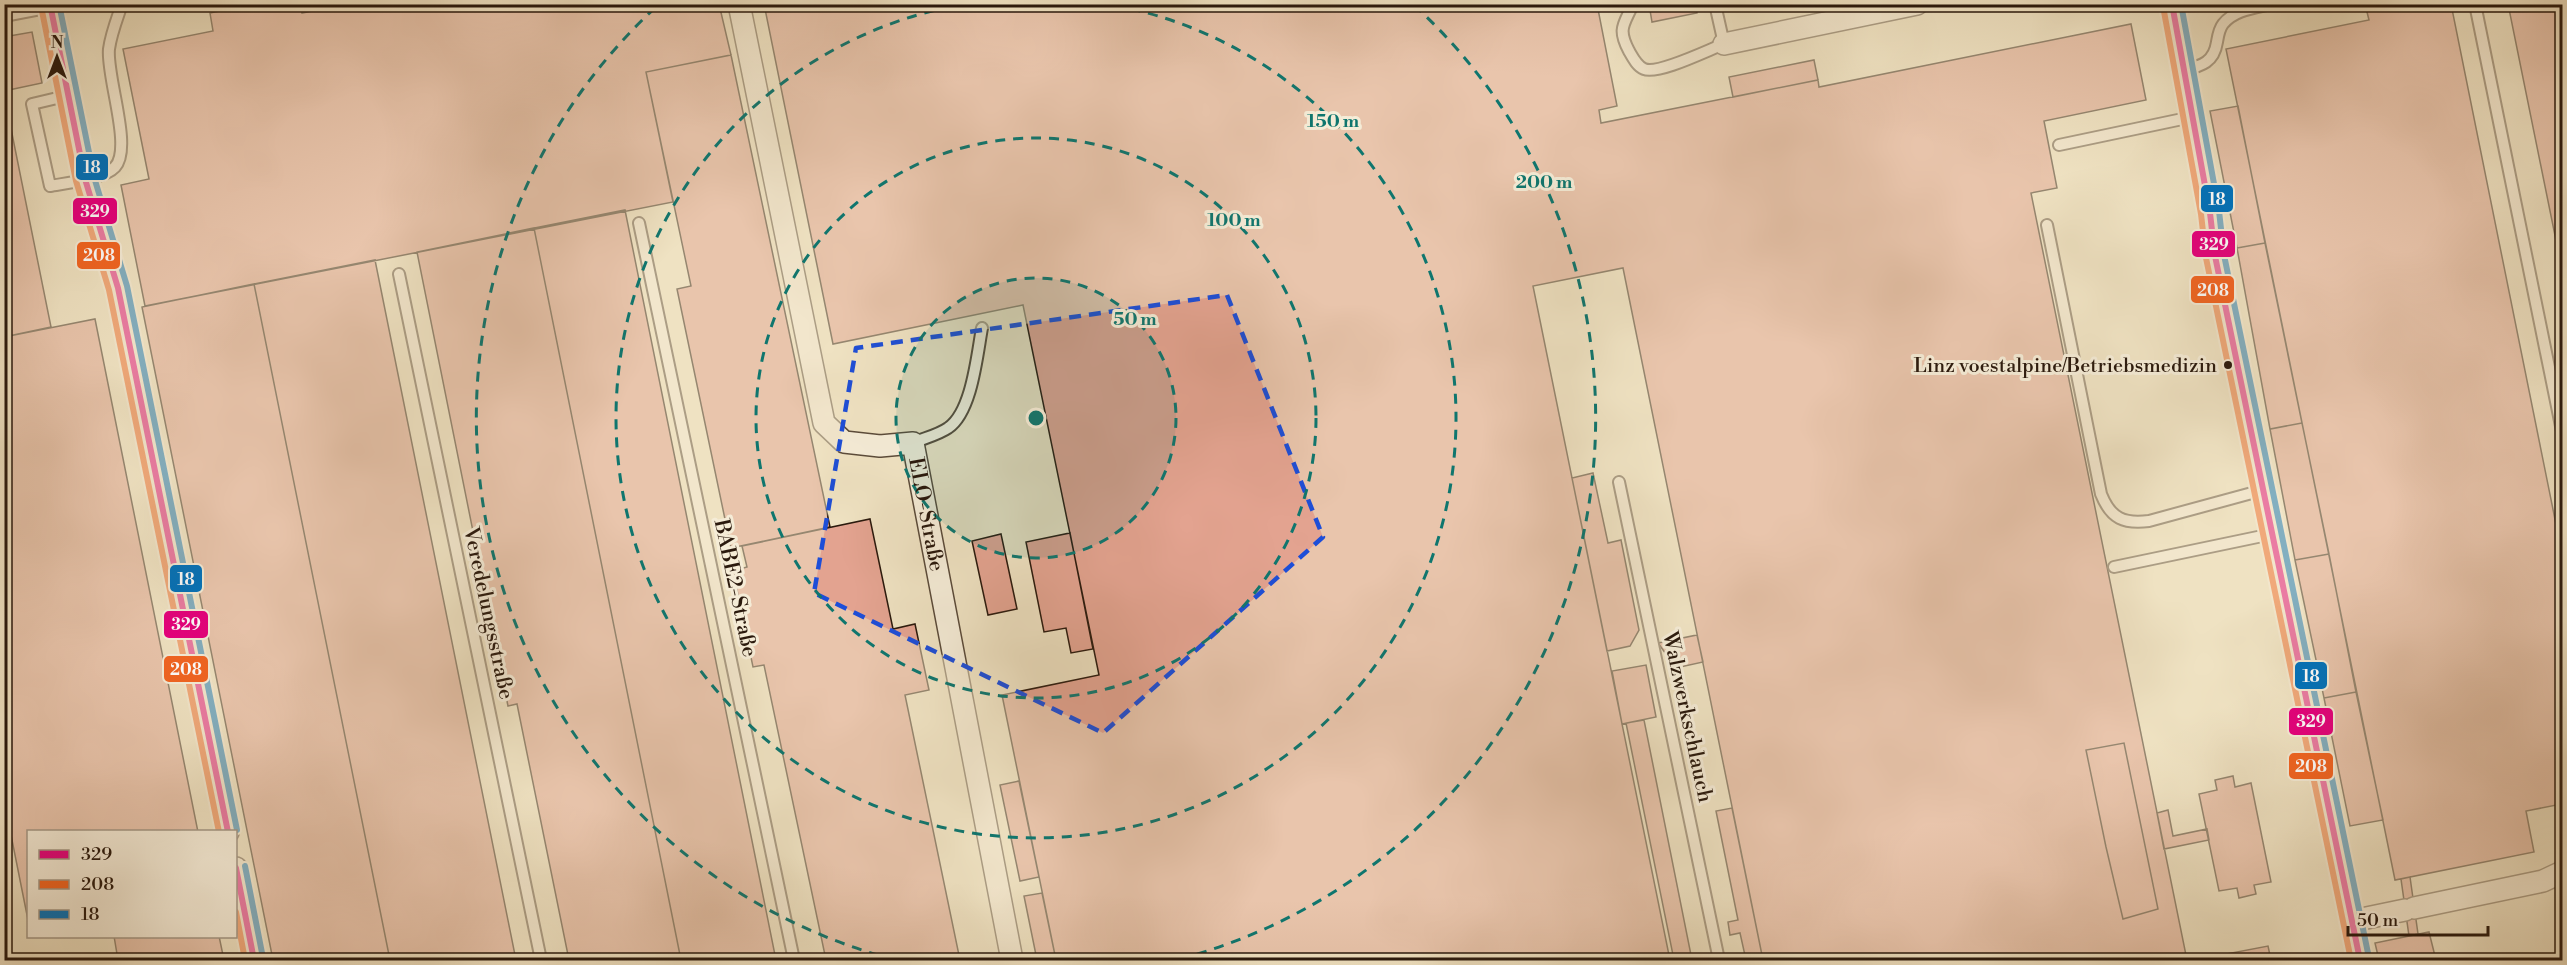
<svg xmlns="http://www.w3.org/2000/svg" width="2567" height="965" font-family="'Libre Bodoni',serif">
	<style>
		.building { fill: #e3a390; stroke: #2a190d; stroke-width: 1.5 }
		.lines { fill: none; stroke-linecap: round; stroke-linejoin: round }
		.lane-casing { stroke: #5b4b3a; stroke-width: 14 }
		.street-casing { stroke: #5b4b3a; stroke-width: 24 }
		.lane { stroke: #f5ecd7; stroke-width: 10 }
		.street { stroke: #f5ecd7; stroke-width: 21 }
		.bus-1-casing { stroke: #f5ecd7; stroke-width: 10 }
		.bus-2-casing { stroke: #f5ecd7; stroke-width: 10 }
		.bus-3-casing { stroke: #f5ecd7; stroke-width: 10 }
		.bus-1 { stroke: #e5007d; stroke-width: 6 }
		.bus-2 { stroke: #f26522; stroke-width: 6 }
		.bus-3 { stroke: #0072bc; stroke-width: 6 }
		.marked { fill: none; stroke: #1d4ed8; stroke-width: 4.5; stroke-dasharray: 12 8; stroke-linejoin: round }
		.ring { fill: none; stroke: #0f766e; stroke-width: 3; stroke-dasharray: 10 8 }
		.bus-dot { fill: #2a190d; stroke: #f5ecd7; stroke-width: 2 }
		.labels { text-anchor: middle; stroke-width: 6; stroke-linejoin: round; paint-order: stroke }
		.bus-label { font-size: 20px; fill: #2a190d; stroke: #f5ecd7; text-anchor: end }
		.street-label { font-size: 21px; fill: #2a190d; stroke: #f5ecd7 }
		.centre { fill: #0f766e; stroke: #f5ecd7; stroke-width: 3 }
		.ring-label { font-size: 18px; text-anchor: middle; font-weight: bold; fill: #0f766e; stroke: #f5ecd7; stroke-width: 6; stroke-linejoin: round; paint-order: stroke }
		.line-badge { stroke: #f5ecd7; stroke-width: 2 }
		.badge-label { font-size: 16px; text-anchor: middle; font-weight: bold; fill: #fff }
	</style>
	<rect width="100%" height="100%" fill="#efe2c2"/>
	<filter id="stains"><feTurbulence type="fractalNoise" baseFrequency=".00333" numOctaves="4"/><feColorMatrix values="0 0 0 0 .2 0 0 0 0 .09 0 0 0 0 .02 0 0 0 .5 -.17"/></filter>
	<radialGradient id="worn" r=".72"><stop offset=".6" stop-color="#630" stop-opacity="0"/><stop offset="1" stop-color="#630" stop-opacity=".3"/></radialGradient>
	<!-- building -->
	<path class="building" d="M252 4H300L302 13 346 4H719L731 55 646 72 673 202 145 306 121 185 149 179 123 49 213 31 210 13Z
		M764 4H1597L1617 106 1599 110 1601 123 1818 80 1819 87 2131 24 2146 100 2044 121 2057 188 2031 193 2187 960H1763L1623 268 1533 286 1670 960H1056L1002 695 1099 675 1023 305 833 344Z
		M1649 4H1696L1697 13 1652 22Z
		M2365 4H2451L2562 554V804L2526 811 2534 852 2395 880 2226 49 2369 20Z
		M2508 4H2562V270Z
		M32 32 42 83 4 91V37Z
		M731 55 830 527 731 548 677 289 691 286 646 72Z
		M1814 60 1818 80 1733 97 1729 77Z
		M4 94 51 327 4 337Z
		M2238 106 2265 243 2237 248 2210 111Z
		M625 210 776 960H681L534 228Z
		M534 228 681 960H569L517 704 508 706 417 252Z
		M2265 243 2302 423 2270 429 2237 248Z
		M375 260 516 960H390L254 284Z
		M254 284 390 960H273L142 307Z
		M95 319 198 832H28V920L4 800V337Z
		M2302 423 2329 554 2295 560 2270 429Z
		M1593 473 1608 543 1621 540 1639 630 1630 646 1607 651 1572 478Z
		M870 519 893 629 915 624 929 690 905 695 960 960H826L764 665 753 667 733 571 747 567 742 546Z
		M1070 533 1093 649 1071 653 1066 628 1044 632 1026 542Z
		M1001 534 1017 609 988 615 972 541Z
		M2329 554 2356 692 2324 698 2295 560Z
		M1697 635 1703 662 1676 668 1658 643Z
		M1646 665 1656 717 1622 724 1612 671Z
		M2356 692 2383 820 2350 826 2324 698Z
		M1644 720 1692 960H1674L1626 723Z
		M2124 743 2158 909 2123 919 2106 847 2086 750Z
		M2233 776 2235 787 2251 783 2271 882 2254 885 2256 894 2239 898 2237 888 2219 891 2199 794 2217 790 2215 780Z
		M1019 781 1039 877 1020 881 1000 785Z
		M1732 808 1763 960H1746L1740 933 1730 935 1728 922 1738 920 1716 811Z
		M2168 810 2173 836 2207 829 2209 840 2164 849 2157 813Z
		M2410 877 2418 934 2409 936 2401 879Z
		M1042 893 1056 960H1037L1024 896Z
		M2429 932 2436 960H2379L2375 943Z
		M114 936H219L224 960H118Z
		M2268 946 2271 960H2195Z"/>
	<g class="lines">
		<!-- lane casing -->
		<g class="lane-casing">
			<path id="lane" d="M1633 4C1624 25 1617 28 1629 51 1633 58 1637 66 1644 69 1658 75 1708 50 1724 44L1715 4
				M2475 4 2562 431
				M4 16 51 7
				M2184 70C2202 66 2214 62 2217 42 2218 36 2219 29 2223 24 2234 10 2254 8 2271 4
				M70 95 32 104 50 186C67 183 104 179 115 167 133 148 106 76 109 49 111 34 117 19 122 4
				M2059 145 2192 117
				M639 223 794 960
				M2047 225 2101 494C2111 519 2124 524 2149 521L2263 490
				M399 274 541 960
				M913 443C924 438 938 435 948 428 972 412 977 355 982 328
				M1619 482 1719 960
				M2114 567 2272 534"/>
		</g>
		<!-- street casing -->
		<g class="street-casing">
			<g id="street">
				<path d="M50 4 85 179 118 288 228 832"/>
				<path id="s1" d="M739 4 824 423 844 442 880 446 913 443 1012 960"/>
				<path d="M2172 4 2210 213 2215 256 2360 960"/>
				<path d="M1724 44 1917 4"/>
				<path d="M236 868 254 960"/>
				<path d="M2414 908 2543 881 2562 872"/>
				<path d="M2352 921 2405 910"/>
			</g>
		</g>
		<!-- lane -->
		<use href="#lane" class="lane"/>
		<!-- street -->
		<use href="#street" class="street"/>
		<!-- bus-1 casing -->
		<g class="bus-1-casing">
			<path id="bus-1" d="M50 4 85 179 118 288 228 832
				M2172 4 2210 213 2215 256 2360 960
				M236 868 254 960"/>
		</g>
		<!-- bus-2 casing -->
		<g class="bus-2-casing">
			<path id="bus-2" d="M41 6 76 181 109 290 219 832
				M2163 6 2201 214 2206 258 2351 960
				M236 912 245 960"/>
		</g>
		<!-- bus-3 casing -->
		<g class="bus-3-casing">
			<path id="bus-3" d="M59 4 94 177 127 286 237 830
				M2181 4 2219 211 2224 255 2369 958
				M245 866 263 958"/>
		</g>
		<!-- bus-1 -->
		<use href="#bus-1" class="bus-1"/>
		<!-- bus-2 -->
		<use href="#bus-2" class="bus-2"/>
		<!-- bus-3 -->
		<use href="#bus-3" class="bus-3"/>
	</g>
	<!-- marked area -->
	<path d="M0 0H2567V965H0ZM1227 295 1323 537 1103 733 814 593 856 348Z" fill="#efe2c2" fill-opacity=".55" fill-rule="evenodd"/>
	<path class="marked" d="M1227 295 1323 537 1103 733 814 593 856 348Z"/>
	<!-- distance rings -->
	<circle cx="1036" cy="418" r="140" fill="#0f766e" fill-opacity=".12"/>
	<g class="ring">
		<circle cx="1036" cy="418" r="140"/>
		<circle cx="1036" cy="418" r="280"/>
		<path d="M1113 5A420 420 0 1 1 959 5"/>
		<path d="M896 960A560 560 0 0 1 658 5M1414 5A560 560 0 0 1 1176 960"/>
	</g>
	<!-- markers -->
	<circle class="bus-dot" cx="2228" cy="365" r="5"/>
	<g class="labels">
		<!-- bus labels -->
		<g class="bus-label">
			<text x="2217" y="372">Linz voestalpine/Betriebsmedizin</text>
		</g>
		<!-- street labels -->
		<g class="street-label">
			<text dy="7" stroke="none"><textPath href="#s1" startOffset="597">ELO-Straße</textPath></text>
			<text transform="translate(736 588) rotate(78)" y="7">BABE2-Straße</text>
			<text transform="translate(489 613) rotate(78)" y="7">Veredelungsstraße</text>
			<text transform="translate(1688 717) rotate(78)" y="7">Walzwerkschlauch</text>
		</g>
	</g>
	<circle cx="1036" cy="418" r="9" class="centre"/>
	<g class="ring-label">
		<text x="1333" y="127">150 m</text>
		<text x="1544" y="188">200 m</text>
		<text x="1234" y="226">100 m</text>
		<text x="1135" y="325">50 m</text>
	</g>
	<g class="line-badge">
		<rect x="75" y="153" width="34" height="28" rx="6" fill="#0072bc"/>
		<rect x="2200" y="184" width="34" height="29" rx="6" fill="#0072bc"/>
		<rect x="72" y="197" width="46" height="28" rx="6" fill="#e5007d"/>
		<rect x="2191" y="230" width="45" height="28" rx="6" fill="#e5007d"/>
		<rect x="76" y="241" width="45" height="29" rx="6" fill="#f26522"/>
		<rect x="2190" y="275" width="45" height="29" rx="6" fill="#f26522"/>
		<rect x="169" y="564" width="34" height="29" rx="6" fill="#0072bc"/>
		<rect x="163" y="610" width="46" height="29" rx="6" fill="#e5007d"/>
		<rect x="163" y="655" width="46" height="28" rx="6" fill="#f26522"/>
		<rect x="2294" y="661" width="34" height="29" rx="6" fill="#0072bc"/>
		<rect x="2288" y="707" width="46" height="29" rx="6" fill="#e5007d"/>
		<rect x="2288" y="752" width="46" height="28" rx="6" fill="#f26522"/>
	</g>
	<g class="badge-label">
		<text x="92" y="173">18</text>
		<text x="2217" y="205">18</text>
		<text x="95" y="217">329</text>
		<text x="2214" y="250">329</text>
		<text x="99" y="261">208</text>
		<text x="2213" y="296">208</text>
		<text x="186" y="585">18</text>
		<text x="186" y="630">329</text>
		<text x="186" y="675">208</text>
		<text x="2311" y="682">18</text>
		<text x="2311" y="727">329</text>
		<text x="2311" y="772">208</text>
	</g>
	<!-- margin -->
	<rect width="2567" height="965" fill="none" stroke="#efe2c2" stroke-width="24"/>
	<rect x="6" y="6" width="2555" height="953" fill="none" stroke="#2a190d" stroke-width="3"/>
	<rect x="12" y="12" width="2543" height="941" fill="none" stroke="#2a190d" stroke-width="1.5"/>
	<!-- legend -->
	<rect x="27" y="830" width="210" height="108" fill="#f5ecd7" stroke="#a49886" stroke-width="1.5"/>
	<rect x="39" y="850" width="30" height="9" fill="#e5007d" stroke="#a49886" stroke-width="1.5"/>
	<text x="81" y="860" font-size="18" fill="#2a190d">329</text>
	<rect x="39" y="880" width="30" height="9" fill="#f26522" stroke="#a49886" stroke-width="1.5"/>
	<text x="81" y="890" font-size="18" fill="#2a190d">208</text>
	<rect x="39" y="910" width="30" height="9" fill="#0072bc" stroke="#a49886" stroke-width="1.5"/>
	<text x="81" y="920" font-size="18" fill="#2a190d">18</text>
	<!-- north arrow -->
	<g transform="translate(57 57)" stroke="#f5ecd7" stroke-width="4.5" paint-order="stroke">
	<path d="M0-4.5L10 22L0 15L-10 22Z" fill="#2a190d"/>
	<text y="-9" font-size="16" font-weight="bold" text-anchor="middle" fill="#2a190d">N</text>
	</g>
	<!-- scale -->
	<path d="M2348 926v9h140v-9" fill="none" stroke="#2a190d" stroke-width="3"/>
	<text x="2357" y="926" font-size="18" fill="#2a190d" stroke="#f5ecd7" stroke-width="4.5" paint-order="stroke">50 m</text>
	<rect width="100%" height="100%" filter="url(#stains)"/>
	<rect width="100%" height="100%" fill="url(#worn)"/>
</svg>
